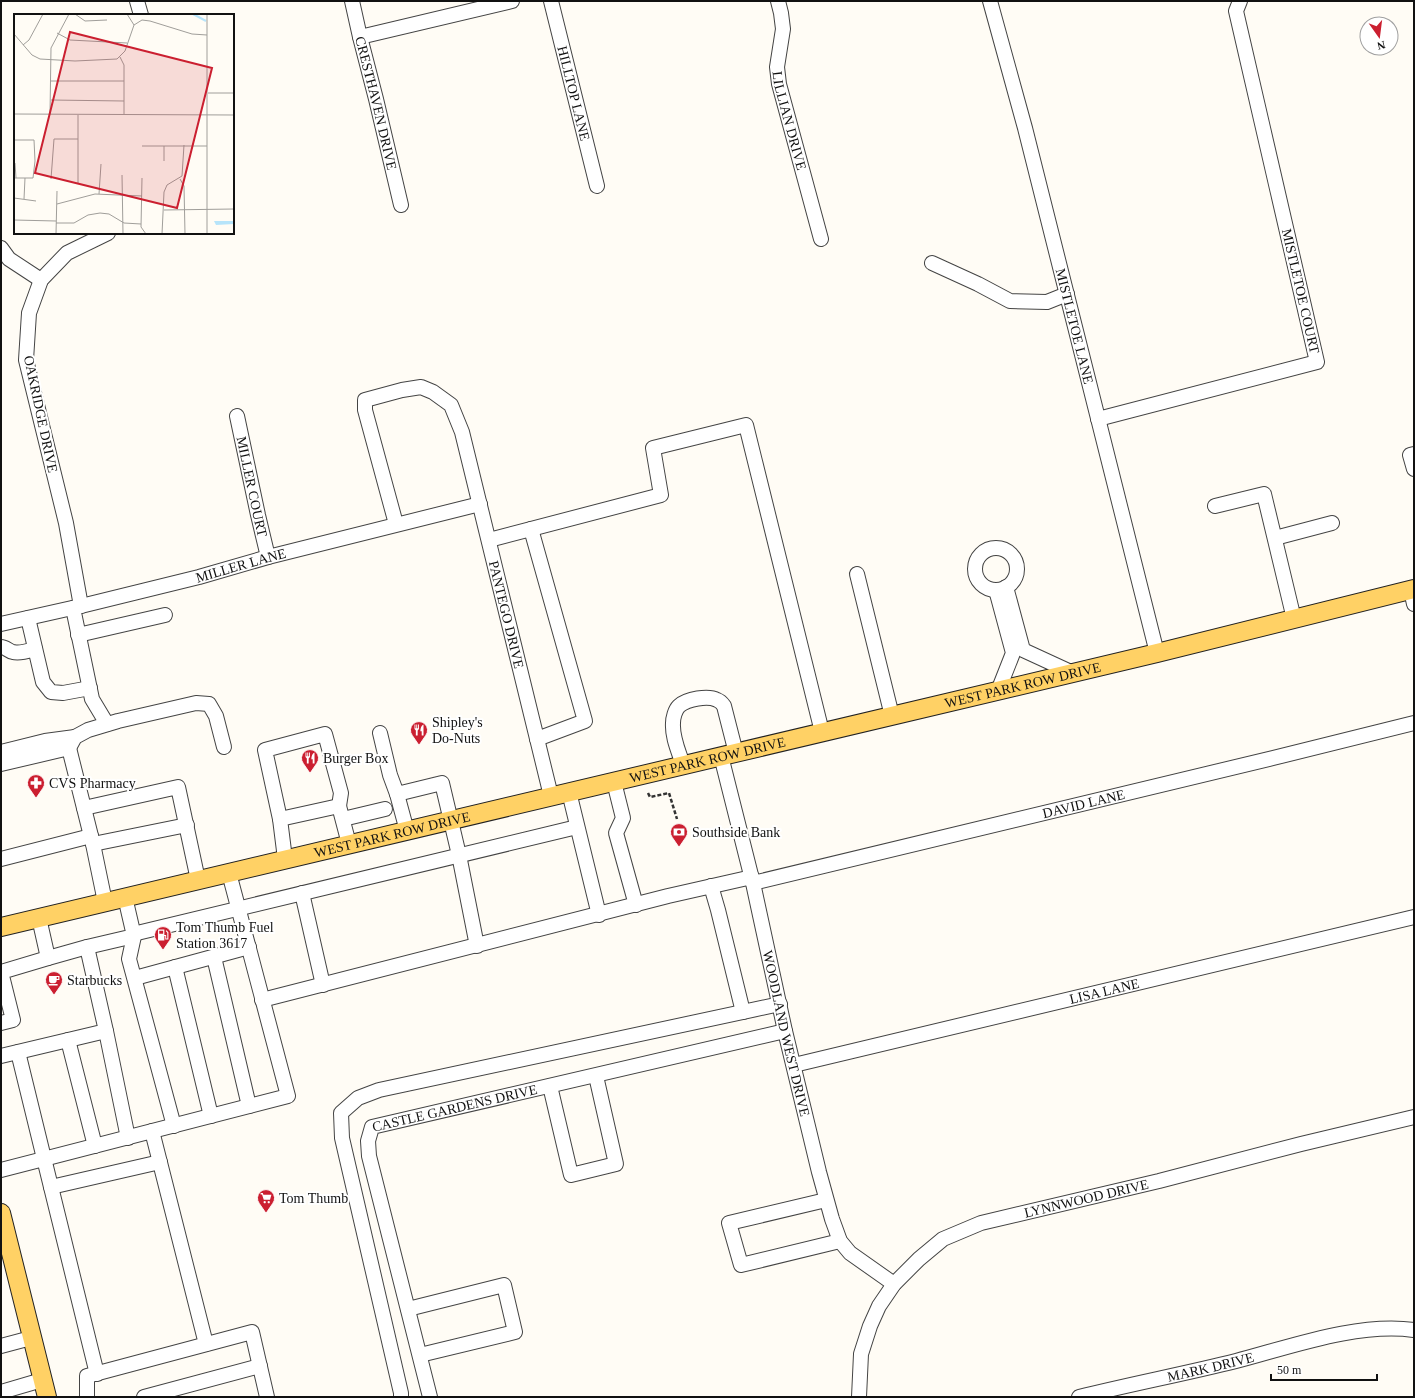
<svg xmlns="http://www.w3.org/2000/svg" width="1415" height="1398" font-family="'Times New Roman',serif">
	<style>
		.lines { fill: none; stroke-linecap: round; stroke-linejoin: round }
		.minor-casing { stroke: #444; stroke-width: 16 }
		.major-casing { stroke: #222; stroke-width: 20 }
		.path { stroke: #333; stroke-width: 2.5; stroke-dasharray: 4 2; stroke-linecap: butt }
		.minor { stroke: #fff; stroke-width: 14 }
		.major { stroke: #ffd165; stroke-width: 18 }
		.labels { text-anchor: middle; stroke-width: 4; stroke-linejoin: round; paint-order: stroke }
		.street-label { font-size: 14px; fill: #111; stroke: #fff }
		.poi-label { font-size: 14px; fill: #111; stroke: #fff; text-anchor: start }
		.inset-river { fill: none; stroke: #b6e4fa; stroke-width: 2 }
		.inset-road { fill: none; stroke: #a09e9a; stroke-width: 1 }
		.view { fill: #cb1f30; fill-opacity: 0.15; stroke: #cb1f30; stroke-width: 2 }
		.inset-edge { fill: none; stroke: #111; stroke-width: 2 }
	</style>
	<rect width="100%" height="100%" fill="#fffcf5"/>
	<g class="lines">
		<!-- minor casing -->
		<g class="minor-casing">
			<g id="minor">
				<path d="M137 1 141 15"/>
				<path id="s1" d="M352 1 360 37 376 99 401 205"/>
				<path id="s2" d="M551 1 597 186"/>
				<path id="s3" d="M778 1 781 13 783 29 777 67 779 84 821 239"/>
				<path id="s4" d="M990 1 1025 128 1157 653"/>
				<path d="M360 37 512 1"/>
				<path d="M1 248 9 259 41 280"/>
				<path d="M932 263 978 284 1010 301 1047 302 1067 294"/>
				<path id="s5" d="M237 416 258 515 268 557"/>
				<path d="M1098 419 1317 362 1236 11 1240 1"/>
				<path d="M1414 454 1410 455 1414 469"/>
				<path d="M1215 506 1264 494 1294 619"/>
				<path id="s6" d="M396 524 365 410V400L402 390 421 387 433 392 451 405 462 432 551 796"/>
				<path d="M531 529 585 721 537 739"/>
				<path d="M1275 538 1332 523"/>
				<path d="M489 540 661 495 653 448 746 425 822 732"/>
				<circle cx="996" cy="569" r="21"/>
				<path d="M857 574 892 716"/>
				<path d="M1006 587 1023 650 1073 673"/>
				<path d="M996 590 1013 653 998 691"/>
				<path d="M1411 590 1414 604"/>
				<path d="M81 606 66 523 26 360 29 313 41 280 67 253 108 233"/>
				<path d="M73 608 92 699 107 724"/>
				<path d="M28 618 43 682 51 692 63 693 90 688"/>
				<path id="s7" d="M1 624 81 606 199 577 268 557 480 504"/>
				<path d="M78 635 165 615"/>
				<path d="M1 647C6 647 8 651 13 652 20 654 28 651 35 649"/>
				<path d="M380 733 390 775 397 794 442 783 459 855 477 946"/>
				<path d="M69 748 75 737 88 730 118 721 196 703 209 704 216 716 224 747"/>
				<path d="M1 752 45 741 75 737"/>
				<path id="s8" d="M721 756 753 883 785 1031 819 1172 832 1219 840 1241 850 1253 894 1284"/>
				<path d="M1 764 69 748 93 844 105 902"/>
				<path d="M683 765C679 752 672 738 673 723 673 718 675 710 679 706 687 699 708 695 717 700 720 701 722 703 724 706L736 753"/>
				<path d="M614 782 623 818 616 833 636 905"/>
				<path d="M569 792 599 915"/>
				<path d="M397 794 407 831"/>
				<path d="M84 808 178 787 198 880"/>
				<path d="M280 819 265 750 325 734 341 793 339 806"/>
				<path d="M343 819 385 809"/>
				<path d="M93 844 187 825"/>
				<path d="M1 859 91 836"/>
				<path d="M285 859 280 819 339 806 349 844"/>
				<path id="s9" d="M753 883 1273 758 1414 723"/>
				<path d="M711 886 718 910 743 1012"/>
				<path d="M302 893 323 985"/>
				<path d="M133 934 577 827"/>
				<path d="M134 936 129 959 174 1126"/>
				<path d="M87 947 134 936 125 897"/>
				<path d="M214 957 249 1106"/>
				<path d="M175 967 211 1116"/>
				<path d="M135 978 249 947"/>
				<path d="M262 1000 668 896 752 877"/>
				<path d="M1 1023 13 1020 1 972 48 958"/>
				<path d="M106 1031 128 1138"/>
				<path d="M68 1040 95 1146"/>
				<path d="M18 1052 51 1187 160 1162"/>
				<path d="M1 1056 106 1031 87 947 48 958 39 918"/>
				<path id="s10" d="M794 1065 1414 917"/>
				<path d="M550 1086 571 1175 616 1164 596 1076"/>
				<path d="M152 1131 206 1344"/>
				<path d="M1 1170 288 1096 229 873"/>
				<path d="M51 1187 97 1374"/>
				<path d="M826 1200 729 1223 741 1265 840 1241"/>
				<path d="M408 1309 504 1285 515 1332 420 1355"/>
				<path d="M1 1346 31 1338"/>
				<path d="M1 1392 42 1380"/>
				<path d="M87 1397V1376L252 1332 267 1397"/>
				<path d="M144 1397 260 1366"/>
				<path d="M401 1397V1393L342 1138 341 1113 358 1098 379 1090 780 1004"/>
				<path id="s11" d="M430 1397 369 1156 368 1141 372 1127 785 1031"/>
				<path id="s12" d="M859 1397 861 1354 870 1326 879 1306 894 1284 919 1259 943 1239 981 1223 1159 1181 1301 1144 1414 1117"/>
				<path id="s13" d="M1079 1397C1131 1384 1184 1374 1236 1361 1290 1347 1358 1322 1414 1330"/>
			</g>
		</g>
		<!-- major casing -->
		<g class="major-casing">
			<g id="major">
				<path id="s14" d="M1 927 1157 653 1414 589"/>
				<path d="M1 1213 47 1397"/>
			</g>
		</g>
		<!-- path -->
		<path class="path" d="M648 793 650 797 669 793 677 819"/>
		<!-- minor -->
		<use href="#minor" class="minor"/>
		<!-- major -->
		<use href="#major" class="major"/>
	</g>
	<!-- icons -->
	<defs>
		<g id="restaurant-pin" transform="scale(0.9)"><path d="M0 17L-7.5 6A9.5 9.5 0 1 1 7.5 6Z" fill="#cb1f30" stroke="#fff"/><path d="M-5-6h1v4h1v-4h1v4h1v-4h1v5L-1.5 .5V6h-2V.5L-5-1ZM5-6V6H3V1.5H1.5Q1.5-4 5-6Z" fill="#fff"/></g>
		<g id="pharmacy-pin" transform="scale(0.9)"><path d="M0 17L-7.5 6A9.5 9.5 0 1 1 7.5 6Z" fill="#cb1f30" stroke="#fff"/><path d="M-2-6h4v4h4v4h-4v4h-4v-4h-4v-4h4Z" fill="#fff"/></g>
		<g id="bank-pin" transform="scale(0.9)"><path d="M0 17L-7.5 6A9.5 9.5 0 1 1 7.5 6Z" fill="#cb1f30" stroke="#fff"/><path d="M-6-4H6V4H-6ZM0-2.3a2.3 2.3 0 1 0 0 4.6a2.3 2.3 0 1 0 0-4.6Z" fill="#fff"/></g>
		<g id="fuel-pin" transform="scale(0.9)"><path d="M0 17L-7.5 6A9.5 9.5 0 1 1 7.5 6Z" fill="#cb1f30" stroke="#fff"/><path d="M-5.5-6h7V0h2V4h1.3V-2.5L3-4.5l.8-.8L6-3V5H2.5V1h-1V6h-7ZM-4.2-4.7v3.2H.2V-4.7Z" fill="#fff"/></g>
		<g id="cafe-pin" transform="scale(0.9)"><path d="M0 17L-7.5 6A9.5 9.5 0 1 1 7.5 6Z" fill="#cb1f30" stroke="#fff"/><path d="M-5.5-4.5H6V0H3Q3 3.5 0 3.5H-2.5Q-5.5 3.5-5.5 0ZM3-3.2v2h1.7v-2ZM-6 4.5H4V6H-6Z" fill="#fff"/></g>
		<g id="supermarket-pin" transform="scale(0.9)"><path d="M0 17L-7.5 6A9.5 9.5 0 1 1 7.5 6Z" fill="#cb1f30" stroke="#fff"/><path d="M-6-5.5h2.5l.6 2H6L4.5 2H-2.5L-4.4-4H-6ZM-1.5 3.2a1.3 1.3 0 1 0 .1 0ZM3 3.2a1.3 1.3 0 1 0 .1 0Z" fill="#fff"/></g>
	</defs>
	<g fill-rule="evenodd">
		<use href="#restaurant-pin" x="419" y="730"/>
		<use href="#restaurant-pin" x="310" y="758"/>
		<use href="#pharmacy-pin" x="36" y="783"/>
		<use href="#bank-pin" x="679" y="832"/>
		<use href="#fuel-pin" x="163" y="935"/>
		<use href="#cafe-pin" x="54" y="980"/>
		<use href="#supermarket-pin" x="266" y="1198"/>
	</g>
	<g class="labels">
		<!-- street labels -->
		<g class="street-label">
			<text dy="5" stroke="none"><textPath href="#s2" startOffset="95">HILLTOP LANE</textPath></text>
			<text dy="5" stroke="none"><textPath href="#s1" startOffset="105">CRESTHAVEN DRIVE</textPath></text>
			<text dy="5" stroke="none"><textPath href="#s3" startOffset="122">LILLIAN DRIVE</textPath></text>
			<text transform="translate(1301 291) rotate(77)" y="5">MISTLETOE COURT</text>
			<text dy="5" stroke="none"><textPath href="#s4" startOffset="336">MISTLETOE LANE</textPath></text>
			<text transform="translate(41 414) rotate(78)" y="5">OAKRIDGE DRIVE</text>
			<text dy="5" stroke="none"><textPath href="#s5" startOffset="72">MILLER COURT</textPath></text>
			<text dy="5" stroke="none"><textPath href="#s7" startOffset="247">MILLER LANE</textPath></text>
			<text dy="5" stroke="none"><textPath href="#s6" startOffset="438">PANTEGO DRIVE</textPath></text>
			<text dy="5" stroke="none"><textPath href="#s14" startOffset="1050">WEST PARK ROW DRIVE</textPath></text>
			<text dy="5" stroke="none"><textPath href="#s14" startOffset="726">WEST PARK ROW DRIVE</textPath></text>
			<text dy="5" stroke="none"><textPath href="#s9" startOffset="340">DAVID LANE</textPath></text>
			<text dy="5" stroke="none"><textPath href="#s14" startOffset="402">WEST PARK ROW DRIVE</textPath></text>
			<text dy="5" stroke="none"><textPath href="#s10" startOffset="319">LISA LANE</textPath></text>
			<text dy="5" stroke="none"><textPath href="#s8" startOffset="285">WOODLAND WEST DRIVE</textPath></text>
			<text dy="5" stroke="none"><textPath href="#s11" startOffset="363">CASTLE GARDENS DRIVE</textPath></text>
			<text dy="5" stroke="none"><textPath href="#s12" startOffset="337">LYNNWOOD DRIVE</textPath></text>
			<text dy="5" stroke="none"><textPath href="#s13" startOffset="135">MARK DRIVE</textPath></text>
		</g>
		<!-- poi labels -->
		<g class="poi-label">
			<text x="432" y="727">Shipley's<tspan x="432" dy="16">Do-Nuts</tspan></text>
			<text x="323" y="763">Burger Box</text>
			<text x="49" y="788">CVS Pharmacy</text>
			<text x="692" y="837">Southside Bank</text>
			<text x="176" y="932">Tom Thumb Fuel<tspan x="176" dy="16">Station 3617</tspan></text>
			<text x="67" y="985">Starbucks</text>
			<text x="279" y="1203">Tom Thumb</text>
		</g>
	</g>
	<!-- overview -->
	<g transform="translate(14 14)">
		<rect width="220" height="220" fill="#fffcf5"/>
		<path d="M200 207H220V210L202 211Z" fill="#b6e4fa"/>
		<path class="inset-river" d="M179 0 192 7"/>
		<path class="inset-road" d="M61 0 71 7 93 6M113 0 120 11M43 19 56 26 113 29M0 20 18 41 26 45 61 47 103 45 111 37 120 11 128 6 136 7 178 20 193 21M9 31 15 26 29 0M106 43 110 51V100M37 67H110M194 79H220M37 86 110 87M0 100 220 101M36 100 37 34 55 0M64 101V169M0 126H20L21 147 19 164H0M128 132H193M150 147V132M1 149 2 164M108 161 109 220M128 164 127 213 132 220M37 165 40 125H64M166 165 170 172 171 220M85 180 87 150M0 184 22 187M10 185 11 164M43 190 81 180 128 182M150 196 220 195M0 206 42 207M42 209H60L74 201 86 199 95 200 110 209 127 210M42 220 43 177M148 220 150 178 153 171 168 162 170 131M193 220V0"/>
		<path class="view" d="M56 18 198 54 163 194 21 159Z"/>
		<rect width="220" height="220" class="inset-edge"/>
	</g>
	<!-- border -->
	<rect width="1415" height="1398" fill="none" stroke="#111111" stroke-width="4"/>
	<!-- north arrow -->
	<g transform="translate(1379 36) rotate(166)"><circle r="19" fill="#ffffff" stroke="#a0a0a0"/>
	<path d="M0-3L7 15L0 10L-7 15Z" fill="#cb1f30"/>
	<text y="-6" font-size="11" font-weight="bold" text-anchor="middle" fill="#111111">N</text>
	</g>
	<!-- scale -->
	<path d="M1271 1374v6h106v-6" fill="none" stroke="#111111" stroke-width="2"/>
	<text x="1277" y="1374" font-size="12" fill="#111111" stroke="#ffffff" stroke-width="3" paint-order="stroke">50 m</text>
</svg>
